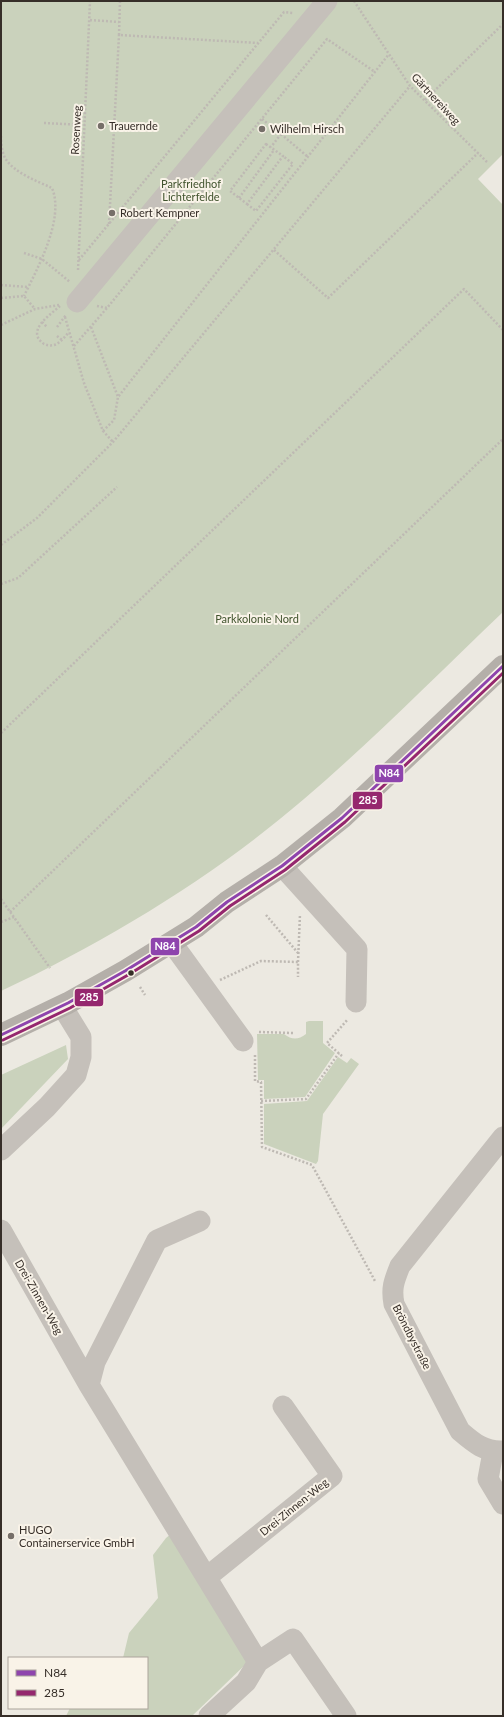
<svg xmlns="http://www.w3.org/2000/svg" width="504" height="1717" font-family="Lato,sans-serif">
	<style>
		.green { fill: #cad2bc }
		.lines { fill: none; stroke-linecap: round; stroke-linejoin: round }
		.path { stroke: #beb9b3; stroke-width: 2.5; stroke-dasharray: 2 2; stroke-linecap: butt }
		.minor { stroke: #c5c0ba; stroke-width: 21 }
		.major { stroke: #b4afa9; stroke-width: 22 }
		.bus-1-casing { stroke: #f9f3e8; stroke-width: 6 }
		.bus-2-casing { stroke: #f9f3e8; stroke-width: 6 }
		.bus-1 { stroke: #8e44ad; stroke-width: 3 }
		.bus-2 { stroke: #95276e; stroke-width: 3 }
		.poi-dot { fill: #766f69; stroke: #f9f3e8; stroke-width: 1.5 }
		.bus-dot { fill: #362e28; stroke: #f9f3e8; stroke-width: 1.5 }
		.labels { text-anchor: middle; stroke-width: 4; stroke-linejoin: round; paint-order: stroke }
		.street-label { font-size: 11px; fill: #362e28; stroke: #f9f3e8 }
		.poi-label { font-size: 11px; fill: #362e28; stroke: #f9f3e8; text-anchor: start }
		.park-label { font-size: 11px; fill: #40532d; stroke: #f9f3e8 }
		.line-badge { stroke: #f9f3e8; stroke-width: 1.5 }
		.badge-label { font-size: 11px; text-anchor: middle; font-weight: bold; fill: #fff }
	</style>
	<rect width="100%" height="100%" fill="#ece9e1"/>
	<!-- green -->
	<path class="green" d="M1 1H503V154L478 179 503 205V612C437 675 373 740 304 799 213 877 109 940 1 991Z
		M309 1021H323V1043L335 1053 305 1097 264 1099V1080H258L257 1034H284C292 1040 298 1040 306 1034V1022Z
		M66 1045 68 1059 1 1129V1075Z
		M338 1057 347 1063 351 1058 359 1064 323 1114 318 1161 316 1164 264 1144V1104L307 1101Z
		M172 1533 248 1662 192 1716H66L70 1708H147V1658H123L129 1633 158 1598 153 1555 166 1538Z"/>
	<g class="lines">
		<!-- path -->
		<path class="path" d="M120 1 119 35 258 43
			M354 1 410 86 487 162
			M90 20 119 22
			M425 100 503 24
			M262 119 281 134 271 147
			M44 123 85 125
			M281 134 308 157
			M1 136C1 143 2 152 5 158 14 173 37 181 52 188 65 219 37 269 24 296
			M266 144 283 156 247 204 230 191Z
			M239 198 274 150
			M247 204 256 211 293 164 283 156
			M109 224 119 35
			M274 250 328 298 478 153
			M24 253 42 259 70 282
			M79 260 284 12 293 13
			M78 270 90 1
			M1 285 28 287
			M1 298 24 296 35 309
			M60 306C50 315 25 331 44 344 56 349 62 340 69 332
			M97 306 107 308 327 39 375 72
			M65 317 84 383 103 431 113 442
			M42 322 47 327
			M1 325 35 309 59 305
			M57 327 66 315
			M91 327 118 397
			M57 336 62 340
			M74 346 107 308
			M103 431 114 420 118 397 389 54
			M1 545 37 518 113 442 410 86
			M1 584 18 578 117 487
			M1 733 464 289 503 330
			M1 899 50 968
			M10 912 503 439
			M266 915 298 953
			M1 922 14 917
			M298 962 300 914
			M220 980 261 961 298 962V977
			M140 987 145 995
			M259 1032 293 1033
			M255 1055V1081L261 1082 262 1147 312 1165 375 1281
			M342 1056 327 1043 348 1019
			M261 1101 306 1099 339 1053"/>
		<!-- minor -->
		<path class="minor" d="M77 302 327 1
			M282 866 357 949 356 1002
			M172 943 243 1041
			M503 1137 400 1266C394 1281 391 1288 394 1304L460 1431C474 1443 484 1452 503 1451
			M1 1150 47 1107 76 1075 81 1057V1037L62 1006
			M1 1230 89 1385 258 1662
			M89 1385 95 1362 157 1240 200 1221
			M493 1452 488 1479 503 1504
			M207 1577 332 1476 283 1406
			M209 1716 246 1682 258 1662 293 1639 346 1716"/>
		<!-- major -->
		<path class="major" d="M1 1035 68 1003 125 971 196 927 227 902 282 866 342 818 503 666"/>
		<!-- bus-1 casing -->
		<g class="bus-1-casing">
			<path id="bus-1" d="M1 1035 68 1003 125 971 196 927 227 902 282 866 342 818 503 666"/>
		</g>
		<!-- bus-2 casing -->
		<g class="bus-2-casing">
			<path id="bus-2" d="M3 1040 70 1008 128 975 199 931 230 906 285 870 345 822 503 673"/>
		</g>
		<!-- bus-1 -->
		<use href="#bus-1" class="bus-1"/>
		<!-- bus-2 -->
		<use href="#bus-2" class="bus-2"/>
	</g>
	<!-- markers -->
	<g class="poi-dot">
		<circle cx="101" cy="126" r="4"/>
		<circle cx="262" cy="129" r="4"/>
		<circle cx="112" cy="213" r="4"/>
		<circle cx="11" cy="1536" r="4"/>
	</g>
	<circle class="bus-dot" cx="131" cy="973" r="3.5"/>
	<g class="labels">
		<!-- street labels -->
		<g class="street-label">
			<text transform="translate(436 99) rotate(47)" y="4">Gärtnereiweg</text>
			<text transform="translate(76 130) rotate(-87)" y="4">Rosenweg</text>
			<text transform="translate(39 1297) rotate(60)" y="4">Drei-Zinnen-Weg</text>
			<text transform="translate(412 1337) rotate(63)" y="4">Bröndbystraße</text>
			<text transform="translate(294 1507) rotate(-39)" y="4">Drei-Zinnen-Weg</text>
		</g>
		<!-- poi labels -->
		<g class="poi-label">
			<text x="109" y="130">Trauernde</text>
			<text x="270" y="133">Wilhelm Hirsch</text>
			<text x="120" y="217">Robert Kempner</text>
			<text x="19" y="1534">HUGO<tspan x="19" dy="13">Containerservice GmbH</tspan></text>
		</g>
		<!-- park labels -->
		<g class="park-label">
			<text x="191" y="188">Parkfriedhof<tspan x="191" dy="13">Lichterfelde</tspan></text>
			<text x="257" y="623">Parkkolonie Nord</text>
		</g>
	</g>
	<g class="line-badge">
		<rect x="374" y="764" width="30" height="19" rx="4" fill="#8e44ad"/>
		<rect x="352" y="791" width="31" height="19" rx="4" fill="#95276e"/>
		<rect x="150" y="937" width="30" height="19" rx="4" fill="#8e44ad"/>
		<rect x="74" y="988" width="30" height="19" rx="4" fill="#95276e"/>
	</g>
	<g class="badge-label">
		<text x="389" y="777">N84</text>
		<text x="368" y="804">285</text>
		<text x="165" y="950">N84</text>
		<text x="89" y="1001">285</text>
	</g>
	<!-- border -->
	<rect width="504" height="1717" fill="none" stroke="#362e28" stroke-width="4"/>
	<!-- legend -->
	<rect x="8" y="1657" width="140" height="52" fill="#f9f3e8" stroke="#aba49b"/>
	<rect x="16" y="1670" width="20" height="6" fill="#8e44ad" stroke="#aba49b"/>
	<text x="44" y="1677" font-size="12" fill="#362e28">N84</text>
	<rect x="16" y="1690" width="20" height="6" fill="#95276e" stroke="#aba49b"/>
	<text x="44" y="1697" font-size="12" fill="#362e28">285</text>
</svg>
